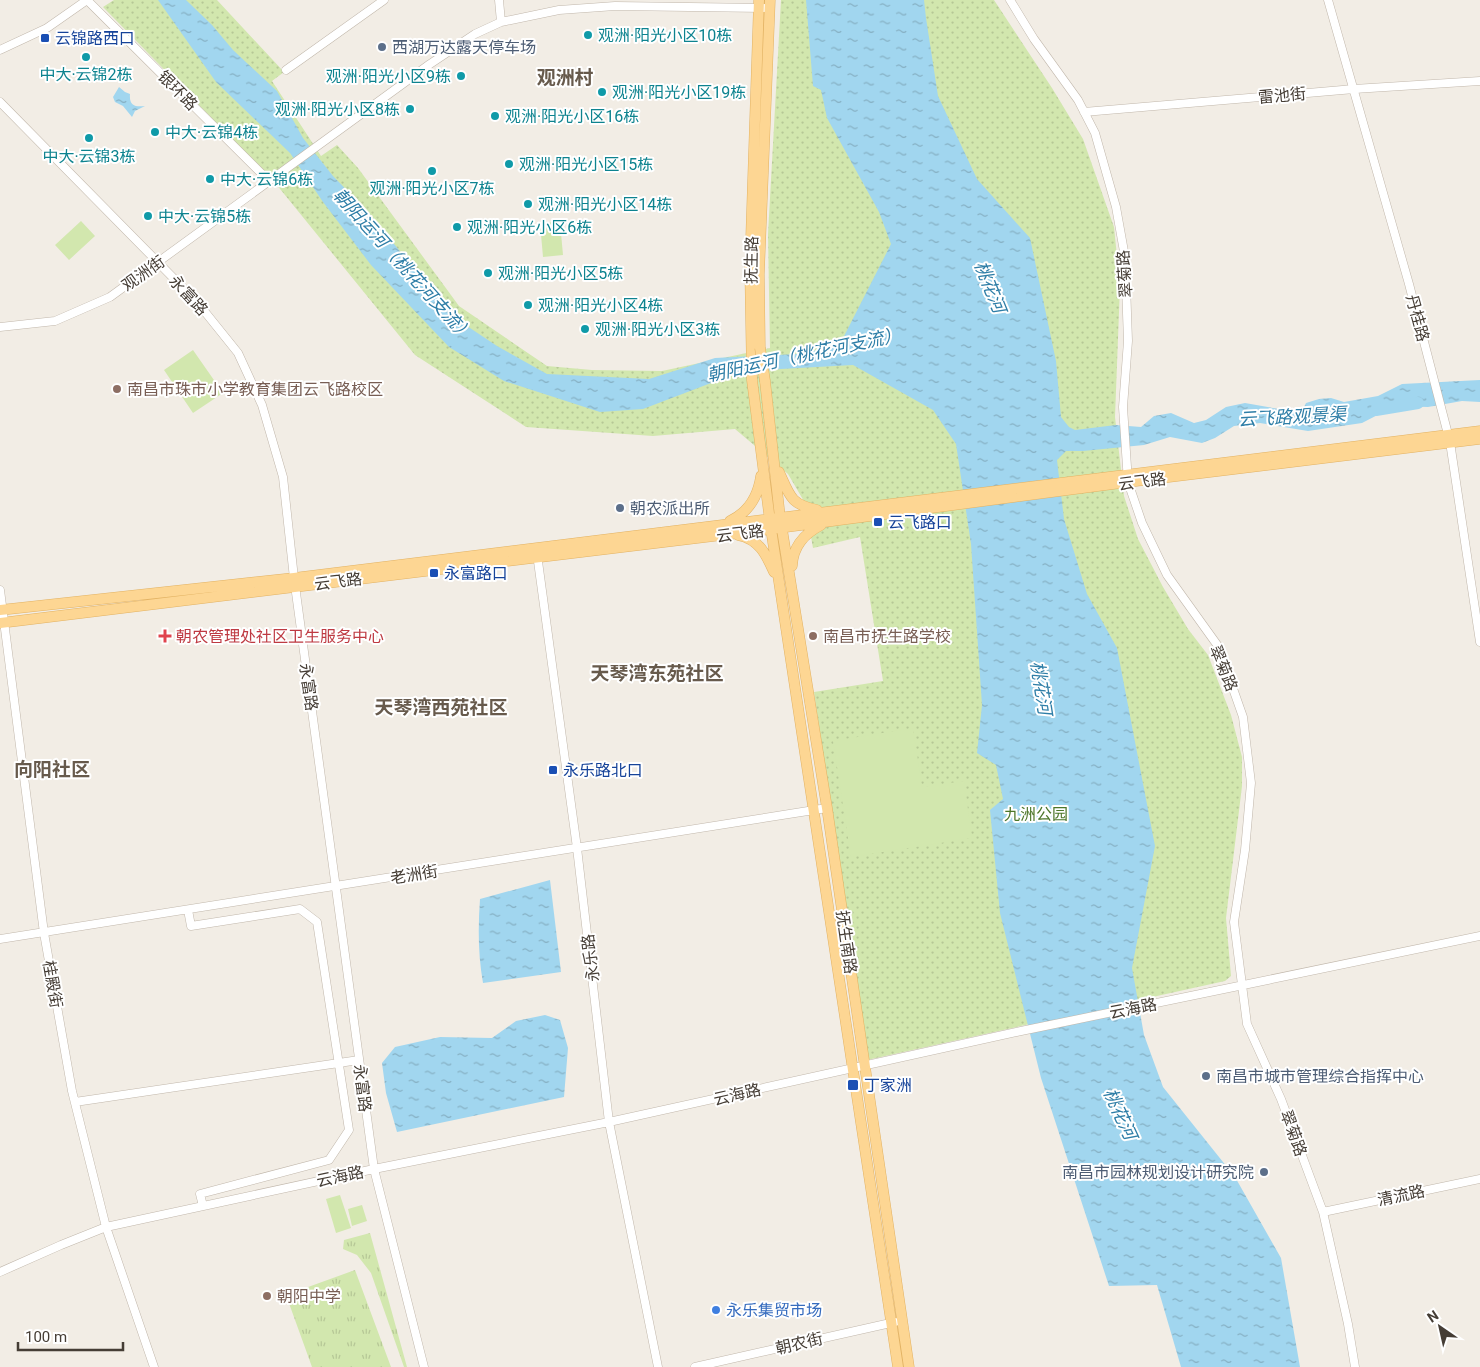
<svg xmlns="http://www.w3.org/2000/svg" width="1480" height="1367" font-family="Roboto,'Noto Sans SC',sans-serif">
	<style>
		.grass { fill: url(#grass-tufts) }
		.park { fill: url(#park-dots) }
		.pitch { fill: #d2e7ae }
		.water { fill: url(#water-ripples) }
		.lines { fill: none; stroke-linecap: round; stroke-linejoin: round }
		.river { stroke: #a1d6ef; stroke-width: 12 }
		.minor-casing { stroke: #c1b7ab; stroke-width: 9 }
		.major-casing { stroke: #e2b263; stroke-width: 11 }
		.minor { stroke: #fff; stroke-width: 8 }
		.major { stroke: #fdd693; stroke-width: 10 }
		.major-bridge-casing { stroke: #e2b263; stroke-width: 11; stroke-linecap: butt }
		.major-bridge { stroke: #fdd693; stroke-width: 10 }
		.culture-dot { fill: #0f9aa8; stroke: #fff; stroke-width: 2 }
		.transit-dot { fill: #1a4fb4; stroke: #fff; stroke-width: 2 }
		.service-dot { fill: #5c6f8a; stroke: #fff; stroke-width: 2 }
		.education-dot { fill: #8d6e63; stroke: #fff; stroke-width: 2 }
		.health-dot { fill: #e0444e; stroke: #fff; stroke-width: 2 }
		.shop-dot { fill: #3f7fe0; stroke: #fff; stroke-width: 2 }
		.labels { text-anchor: middle; stroke-width: 4; stroke-linejoin: round; paint-order: stroke }
		.culture-label { font-size: 16px; fill: #0d838f; stroke: #fff; text-anchor: start }
		.transit-label { font-size: 16px; fill: #164399; stroke: #fff; text-anchor: start }
		.service-label { font-size: 16px; fill: #4e5e75; stroke: #fff; text-anchor: start }
		.street-label { font-size: 16px; fill: #453d35; stroke: #fff }
		.education-label { font-size: 16px; fill: #785e54; stroke: #fff; text-anchor: start }
		.health-label { font-size: 16px; fill: #be3a42; stroke: #fff; text-anchor: start }
		.park-label { font-size: 16px; fill: #4c7629; stroke: #fff }
		.shop-label { font-size: 16px; fill: #366cbe; stroke: #fff; text-anchor: start }
		.water-label { font-size: 18px; font-style: italic; fill: #2e7ea7; stroke: #fff }
		.quarter-label { font-size: 19px; font-weight: bold; fill: #675a4c; stroke: #fff }
	</style>
	<defs>
		<pattern id="grass-tufts" width="24" height="20" patternUnits="userSpaceOnUse" patternTransform="scale(1.25)"><rect width="24" height="20" fill="#d2e7ae"/><path d="M3 7l-1-3M5 7V3M7 7l1-3M15 17l-1-3M17 17v-4M19 17l1-3" fill="none" stroke="#b6c796"/></pattern>
		<pattern id="park-dots" width="8" height="8" patternUnits="userSpaceOnUse" patternTransform="scale(1.25)"><rect width="8" height="8" fill="#d2e7ae"/><path d="M2 2h.1M6 6h.1" fill="none" stroke="#b6c796" stroke-width="1.8" stroke-linecap="round"/></pattern>
		<pattern id="water-ripples" width="26" height="14" patternUnits="userSpaceOnUse" patternTransform="scale(1.25)"><rect width="26" height="14" fill="#a1d6ef"/><path d="M2 4q2-2 4 0t4 0M15 11q2-2 4 0t4 0" fill="none" stroke="#85afc2"/></pattern>
	</defs>
	<rect width="100%" height="100%" fill="#f2ede5"/>
	<!-- grass -->
	<path class="grass" d="M370 1233 407 1367H404L371 1273 357 1255 343 1249 344 1240Z
		M355 1270 391 1367H312L286 1295Z"/>
	<!-- park -->
	<path class="park" d="M114 0H217L284 72 272 81 321 156 337 145 358 168 459 306 547 366 592 370 662 371 770 348 768 234 781 0H994L1052 88 1083 139 1114 227 1120 286 1115 417 1124 496 1138 539 1163 587 1188 629 1208 655 1231 715 1242 757V786L1226 918 1231 976 1225 981 867 1060 814 692 883 681 860 537 813 548 805 503 788 474 735 429 653 436 526 427 415 355 276 184 103 7Z"/>
	<!-- pitch -->
	<path class="pitch" d="M81 221 95 236 69 260 55 245Z
		M560 222 563 255 543 257 540 223Z
		M193 350 223 393 193 413 164 370Z
		M913 728 922 787 964 781 972 838 851 857 833 741Z
		M340 1195 351 1228 336 1233 326 1199Z
		M362 1205 367 1221 352 1226 348 1209Z"/>
	<!-- water -->
	<path class="water" d="M158 0H186L212 25 233 50 277 91 303 138 333 176 369 213 420 276 461 322 497 346 547 374 649 379 715 358 797 354 839 346 891 244 879 212 827 118 821 90 813 86 806 0H924L926 18 938 96 977 179 1030 238 1056 361 1061 417 1069 427 1075 430 1116 425 1141 427 1154 416 1171 413 1194 423 1206 420 1226 407 1245 403 1301 413 1306 403 1319 399 1331 398 1344 402 1378 396 1402 384 1480 380V402L1462 401 1428 407 1395 406 1362 423 1308 431 1260 423 1234 426 1215 438 1202 443 1170 437 1144 445 1083 451H1066L1057 460 1064 519 1087 594 1117 648 1155 846 1132 968 1144 1035 1163 1087 1235 1177 1281 1258 1300 1367H1181L1157 1285 1109 1286 1041 1078 1000 913 990 810 1003 799 996 765 977 753 982 705 971 544 956 444 933 410 853 365 781 369 732 375 643 409 600 412 504 381 449 347 371 265 323 202 290 153 216 82Z
		M119 87 125 92 130 94C129 106 135 107 145 106L135 111 132 117 123 106 115 102 113 97Z
		M550 880 561 972 483 983C478 955 478 927 480 899Z
		M545 1015 560 1020 568 1048 564 1097 397 1132 386 1093 382 1063 395 1047 440 1037 492 1038 516 1021Z"/>
	<g class="lines">
		<!-- river -->
		<path class="river" d="M1376 410 1418 403"/>
		<!-- minor casing -->
		<g class="minor-casing">
			<path id="minor" d="M87 0 269 181
				M499 0 501 22
				M1010 0 1034 39 1078 100 1095 133 1116 207 1125 257 1128 341 1123 407 1128 482 1142 523 1167 575 1218 646 1243 717 1251 783 1245 850 1234 922 1247 1024 1281 1099 1323 1212 1348 1324 1355 1367
				M1328 0 1409 284 1450 442 1480 642
				M0 50 47 28 87 0
				M286 70 384 0
				M0 102 197 302 238 353 262 405 283 477 294 578 374 1169 424 1367
				M1084 112 1354 89 1480 81
				M0 327 55 321 110 297 430 64 475 34 501 22 559 10 615 6 764 8
				M537 554 577 848 609 1122 658 1367
				M0 590 44 933 72 1091 106 1227 154 1367
				M188 910 191 926 300 909 317 922 349 1130 329 1160 200 1194 203 1206
				M0 939 827 808
				M75 1102 359 1060
				M1323 1212 1480 1179
				M0 1272 61 1245 106 1227 374 1169 609 1122 1021 1031 1480 936
				M695 1367 895 1322"/>
		</g>
		<!-- major casing -->
		<g class="major-casing">
			<path id="major" d="M759 0 750 268 752 380 771 529 898 1367
				M760 348 759 274 770 0
				M765 381 780 517 827 808 909 1367
				M779 472C790 496 790 504 817 510
				M730 521C749 512 758 497 761 476
				M738 535C759 539 766 554 774 572
				M792 566C793 546 804 534 821 525
				M0 610 294 578 1480 431
				M0 623 771 529 1128 482 1480 439"/>
		</g>
		<!-- minor -->
		<use href="#minor" class="minor"/>
		<!-- major -->
		<use href="#major" class="major"/>
		<!-- major-bridge casing -->
		<g class="major-bridge-casing">
			<path id="major-bridge" d="M760 348 765 381"/>
		</g>
		<!-- major-bridge -->
		<use href="#major-bridge" class="major-bridge"/>
	</g>
	<!-- markers -->
	<g class="culture-dot">
		<circle cx="588" cy="35" r="5"/>
		<circle cx="86" cy="57" r="5"/>
		<circle cx="461" cy="76" r="5"/>
		<circle cx="602" cy="92" r="5"/>
		<circle cx="410" cy="109" r="5"/>
		<circle cx="495" cy="116" r="5"/>
		<circle cx="155" cy="132" r="5"/>
		<circle cx="89" cy="138" r="5"/>
		<circle cx="509" cy="164" r="5"/>
		<circle cx="432" cy="171" r="5"/>
		<circle cx="210" cy="179" r="5"/>
		<circle cx="528" cy="204" r="5"/>
		<circle cx="148" cy="216" r="5"/>
		<circle cx="457" cy="227" r="5"/>
		<circle cx="488" cy="273" r="5"/>
		<circle cx="528" cy="305" r="5"/>
		<circle cx="585" cy="329" r="5"/>
	</g>
	<g class="transit-dot">
		<rect x="40" y="33" width="10" height="10" rx="2.5"/>
		<rect x="873" y="517" width="10" height="10" rx="2.5"/>
		<rect x="429" y="568" width="10" height="10" rx="2.5"/>
		<rect x="548" y="765" width="10" height="10" rx="2.5"/>
		<rect x="847" y="1079" width="12" height="12" rx="2.5"/>
	</g>
	<g class="service-dot">
		<circle cx="382" cy="47" r="5"/>
		<circle cx="620" cy="508" r="5"/>
		<circle cx="1206" cy="1076" r="5"/>
		<circle cx="1264" cy="1172" r="5"/>
	</g>
	<g class="education-dot">
		<circle cx="117" cy="389" r="5"/>
		<circle cx="813" cy="636" r="5"/>
		<circle cx="267" cy="1296" r="5"/>
	</g>
	<path class="health-dot" d="M162.5 628.5h5v5h5v5h-5v5h-5v-5h-5v-5h5z"/>
	<circle class="shop-dot" cx="716" cy="1310" r="5"/>
	<g class="labels">
		<!-- culture labels -->
		<g class="culture-label">
			<text x="598" y="41">观洲·阳光小区10栋</text>
			<text x="86" y="80" text-anchor="middle">中大·云锦2栋</text>
			<text x="451" y="82" text-anchor="end">观洲·阳光小区9栋</text>
			<text x="612" y="98">观洲·阳光小区19栋</text>
			<text x="400" y="115" text-anchor="end">观洲·阳光小区8栋</text>
			<text x="505" y="122">观洲·阳光小区16栋</text>
			<text x="165" y="138">中大·云锦4栋</text>
			<text x="89" y="162" text-anchor="middle">中大·云锦3栋</text>
			<text x="519" y="170">观洲·阳光小区15栋</text>
			<text x="220" y="185">中大·云锦6栋</text>
			<text x="432" y="194" text-anchor="middle">观洲·阳光小区7栋</text>
			<text x="538" y="210">观洲·阳光小区14栋</text>
			<text x="158" y="222">中大·云锦5栋</text>
			<text x="467" y="233">观洲·阳光小区6栋</text>
			<text x="498" y="279">观洲·阳光小区5栋</text>
			<text x="538" y="311">观洲·阳光小区4栋</text>
			<text x="595" y="335">观洲·阳光小区3栋</text>
		</g>
		<!-- transit labels -->
		<g class="transit-label">
			<text x="55" y="44">云锦路西口</text>
			<text x="888" y="528">云飞路口</text>
			<text x="444" y="579">永富路口</text>
			<text x="563" y="776">永乐路北口</text>
			<text x="864" y="1091">丁家洲</text>
		</g>
		<!-- service labels -->
		<g class="service-label">
			<text x="392" y="53">西湖万达露天停车场</text>
			<text x="630" y="514">朝农派出所</text>
			<text x="1216" y="1082">南昌市城市管理综合指挥中心</text>
			<text x="1254" y="1178" text-anchor="end">南昌市园林规划设计研究院</text>
		</g>
		<!-- street labels -->
		<g class="street-label">
			<text transform="translate(178 90) rotate(45)" y="6">银环路</text>
			<text transform="translate(1282 95) rotate(-5)" y="6">雷池街</text>
			<text transform="translate(751 260) rotate(-89)" y="6">抚生路</text>
			<text transform="translate(143 273) rotate(-35)" y="6">观洲街</text>
			<text transform="translate(1124 274) rotate(-94)" y="6">翠菊路</text>
			<text transform="translate(189 295) rotate(47)" y="6">永富路</text>
			<text transform="translate(1418 318) rotate(75)" y="6">丹桂路</text>
			<text transform="translate(1142 481) rotate(-7)" y="6">云飞路</text>
			<text transform="translate(740 533) rotate(-7)" y="6">云飞路</text>
			<text transform="translate(338 581) rotate(-7)" y="6">云飞路</text>
			<text transform="translate(1224 668) rotate(68)" y="6">翠菊路</text>
			<text transform="translate(309 687) rotate(82)" y="6">永富路</text>
			<text transform="translate(414 874) rotate(-9)" y="6">老洲街</text>
			<text transform="translate(847 942) rotate(82)" y="6">抚生南路</text>
			<text transform="translate(590 958) rotate(-97)" y="6">永乐路</text>
			<text transform="translate(53 984) rotate(80)" y="6">桂殿街</text>
			<text transform="translate(1133 1008) rotate(-11)" y="6">云海路</text>
			<text transform="translate(363 1088) rotate(83)" y="6">永富路</text>
			<text transform="translate(737 1094) rotate(-13)" y="6">云海路</text>
			<text transform="translate(1294 1133) rotate(70)" y="6">翠菊路</text>
			<text transform="translate(340 1176) rotate(-12)" y="6">云海路</text>
			<text transform="translate(1401 1195) rotate(-12)" y="6">清流路</text>
			<text transform="translate(799 1343) rotate(-13)" y="6">朝农街</text>
		</g>
		<!-- education labels -->
		<g class="education-label">
			<text x="127" y="395">南昌市珠市小学教育集团云飞路校区</text>
			<text x="823" y="642">南昌市抚生路学校</text>
			<text x="277" y="1302">朝阳中学</text>
		</g>
		<!-- health labels -->
		<g class="health-label">
			<text x="176" y="642">朝农管理处社区卫生服务中心</text>
		</g>
		<!-- park labels -->
		<g class="park-label">
			<text x="1036" y="820">九洲公园</text>
		</g>
		<!-- shop labels -->
		<g class="shop-label">
			<text x="726" y="1316">永乐集贸市场</text>
		</g>
		<!-- water labels -->
		<g class="water-label">
			<text transform="translate(403 265) rotate(48)" y="6">朝阳运河（桃花河支流）</text>
			<text transform="translate(990 287) rotate(68)" y="6">桃花河</text>
			<text transform="translate(804 355) rotate(-12)" y="6">朝阳运河（桃花河支流）</text>
			<text transform="translate(1292 417) rotate(-3)" y="6">云飞路观景渠</text>
			<text transform="translate(1041 688) rotate(81)" y="6">桃花河</text>
			<text transform="translate(1120 1114) rotate(65)" y="6">桃花河</text>
		</g>
		<!-- quarter labels -->
		<g class="quarter-label">
			<text x="565" y="84">观洲村</text>
			<text x="657" y="680">天琴湾东苑社区</text>
			<text x="441" y="714">天琴湾西苑社区</text>
			<text x="52" y="776">向阳社区</text>
		</g>
	</g>
	<!-- north arrow -->
	<g transform="translate(1440 1327) rotate(326)" stroke="#ffffff" stroke-width="4" paint-order="stroke">
	<path d="M0-4L9 19L0 12L-9 19Z" fill="#453d35"/>
	<text y="-8" font-size="14" font-weight="bold" text-anchor="middle" fill="#453d35">N</text>
	</g>
	<!-- scale -->
	<path d="M18 1342v8h105v-8" fill="none" stroke="#453d35" stroke-width="2.5"/>
	<text x="25" y="1342" font-size="15" fill="#453d35" stroke="#ffffff" stroke-width="4" paint-order="stroke">100 m</text>
</svg>
